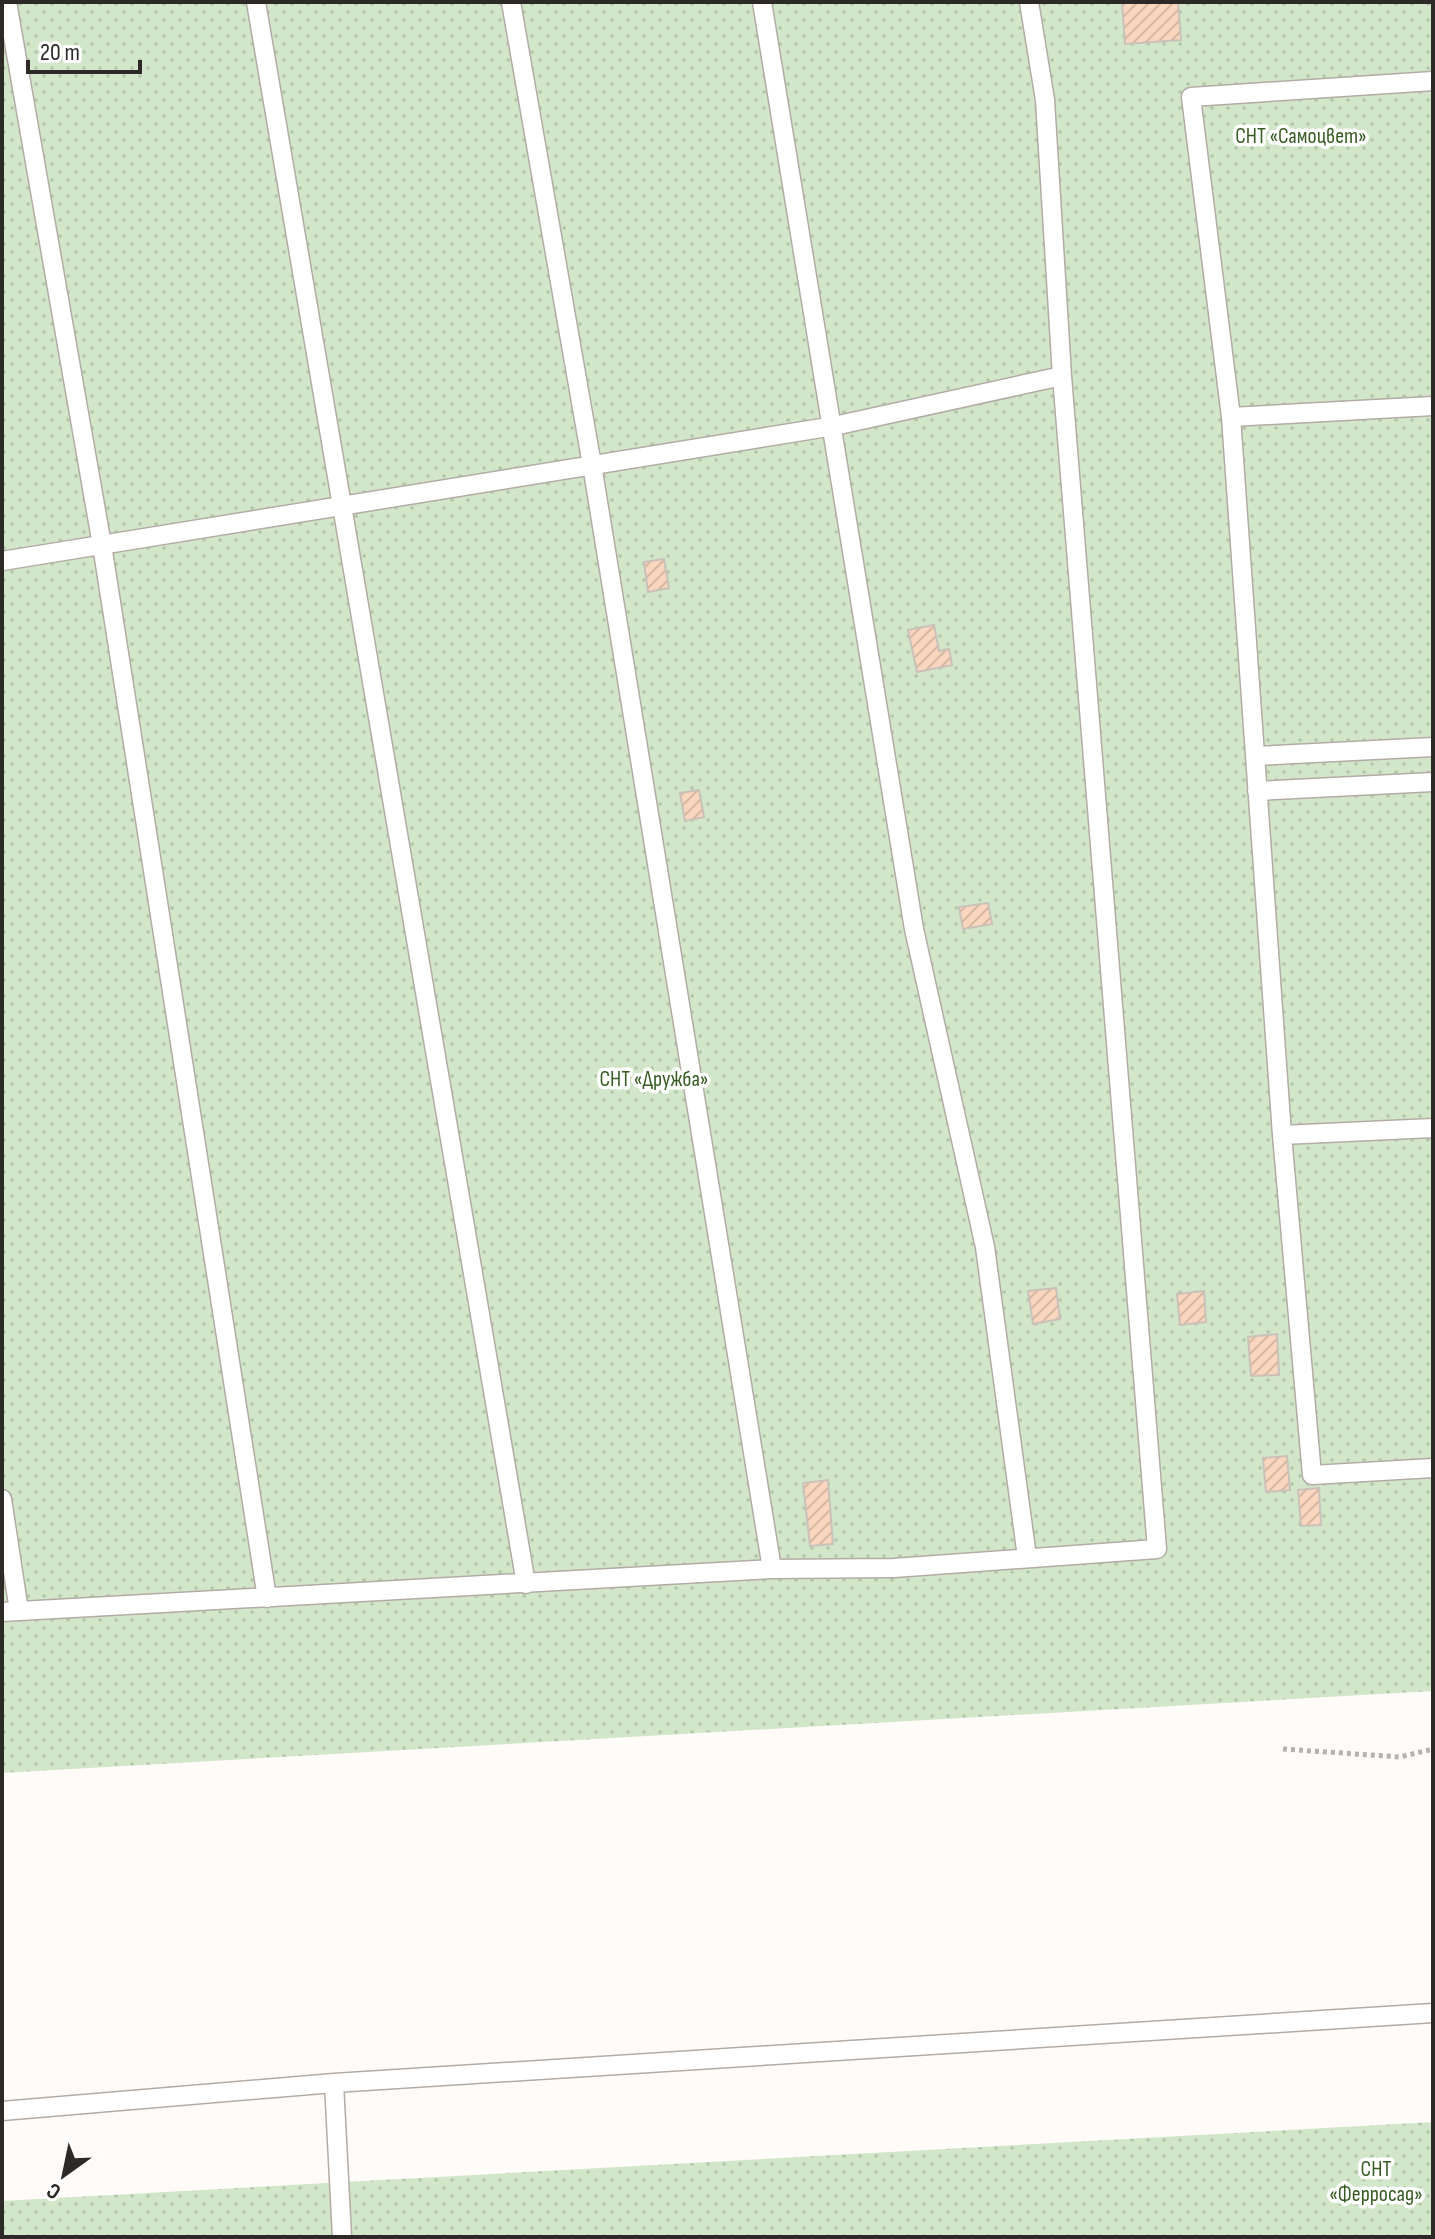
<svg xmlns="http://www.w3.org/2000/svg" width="1435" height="2239" font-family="'Sofia Sans Condensed',sans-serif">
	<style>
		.garden { fill: url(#garden-dots) }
		.building { fill: url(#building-hatch); stroke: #cac1ba; stroke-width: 2 }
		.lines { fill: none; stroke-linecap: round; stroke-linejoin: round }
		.service-casing { stroke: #b4aba4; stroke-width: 21 }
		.path { stroke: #b4b1ae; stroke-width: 5; stroke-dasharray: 4 4; stroke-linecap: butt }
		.service { stroke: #fff; stroke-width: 18 }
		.labels { text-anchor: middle; stroke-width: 7; stroke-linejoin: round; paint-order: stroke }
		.park-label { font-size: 22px; fill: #375c22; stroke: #fff }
	</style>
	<defs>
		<pattern id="garden-dots" width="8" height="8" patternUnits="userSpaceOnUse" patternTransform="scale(2)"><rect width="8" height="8" fill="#d2e6c9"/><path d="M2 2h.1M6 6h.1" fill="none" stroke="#b4c5ac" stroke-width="1.8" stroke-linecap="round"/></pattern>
		<pattern id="building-hatch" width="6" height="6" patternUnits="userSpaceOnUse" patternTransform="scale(2)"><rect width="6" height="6" fill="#f9d6bd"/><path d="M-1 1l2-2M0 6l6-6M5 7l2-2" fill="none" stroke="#d6b8a2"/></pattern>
	</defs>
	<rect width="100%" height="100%" fill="#fffbf8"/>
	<!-- garden -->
	<path class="garden" d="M2 2H1433V1691L2 1773Z
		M1433 2122V2237H2V2201Z"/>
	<!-- building -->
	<path class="building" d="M1122 2H1178L1181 40 1125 44Z
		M664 559 669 588 648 592 644 562Z
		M934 625 939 651 949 649 952 665 917 672 908 630Z
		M699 790 704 817 685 821 680 793Z
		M988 903 992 924 963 929 959 907Z
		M1056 1288 1060 1319 1033 1324 1028 1291Z
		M1204 1291 1206 1322 1180 1325 1177 1294Z
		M1277 1334 1279 1375 1251 1376 1248 1337Z
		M1287 1456 1290 1490 1266 1492 1263 1458Z
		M828 1480 833 1544 810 1546 803 1483Z
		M1319 1488 1321 1525 1301 1526 1298 1490Z"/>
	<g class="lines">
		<!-- service casing -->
		<g class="service-casing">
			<path id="service" d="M7 2 102 545 267 1598
				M256 2 526 1584
				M511 2 592 465 772 1569
				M762 2 914 929 985 1247 1027 1557
				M1433 81 1191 97 1231 417 1282 1135 1312 1475 1433 1468
				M1231 417 1433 406
				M2 561 834 426 1062 376
				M1255 756 1433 747
				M1257 791 1433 782
				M1282 1135 1433 1128
				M2 1499 19 1611
				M2 1612 772 1569 894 1568 1157 1549 1062 376 1045 100 1029 2
				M334 2083 342 2237
				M2 2111 334 2083 1433 2013"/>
		</g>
		<!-- path -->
		<path class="path" d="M1283 1749 1400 1757 1433 1749"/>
		<!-- service -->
		<use href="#service" class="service"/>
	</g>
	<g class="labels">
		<!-- park labels -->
		<g class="park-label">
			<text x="1301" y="143">СНТ «Самоцвет»</text>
			<text x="654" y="1086">СНТ «Дружба»</text>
			<text x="1376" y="2176">СНТ<tspan x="1376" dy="25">«Ферросад»</tspan></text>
		</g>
	</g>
	<!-- border -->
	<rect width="1435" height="2239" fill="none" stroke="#2c2926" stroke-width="8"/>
	<!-- north arrow -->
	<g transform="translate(64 2175) rotate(213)" stroke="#ffffff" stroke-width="6" paint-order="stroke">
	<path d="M0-6L14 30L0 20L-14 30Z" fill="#2c2926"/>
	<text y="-12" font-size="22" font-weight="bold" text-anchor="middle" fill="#2c2926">С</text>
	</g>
	<!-- scale -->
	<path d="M28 60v12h112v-12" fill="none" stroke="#2c2926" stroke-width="4"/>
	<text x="40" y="60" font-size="24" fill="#2c2926" stroke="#ffffff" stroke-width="6" paint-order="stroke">20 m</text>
</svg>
